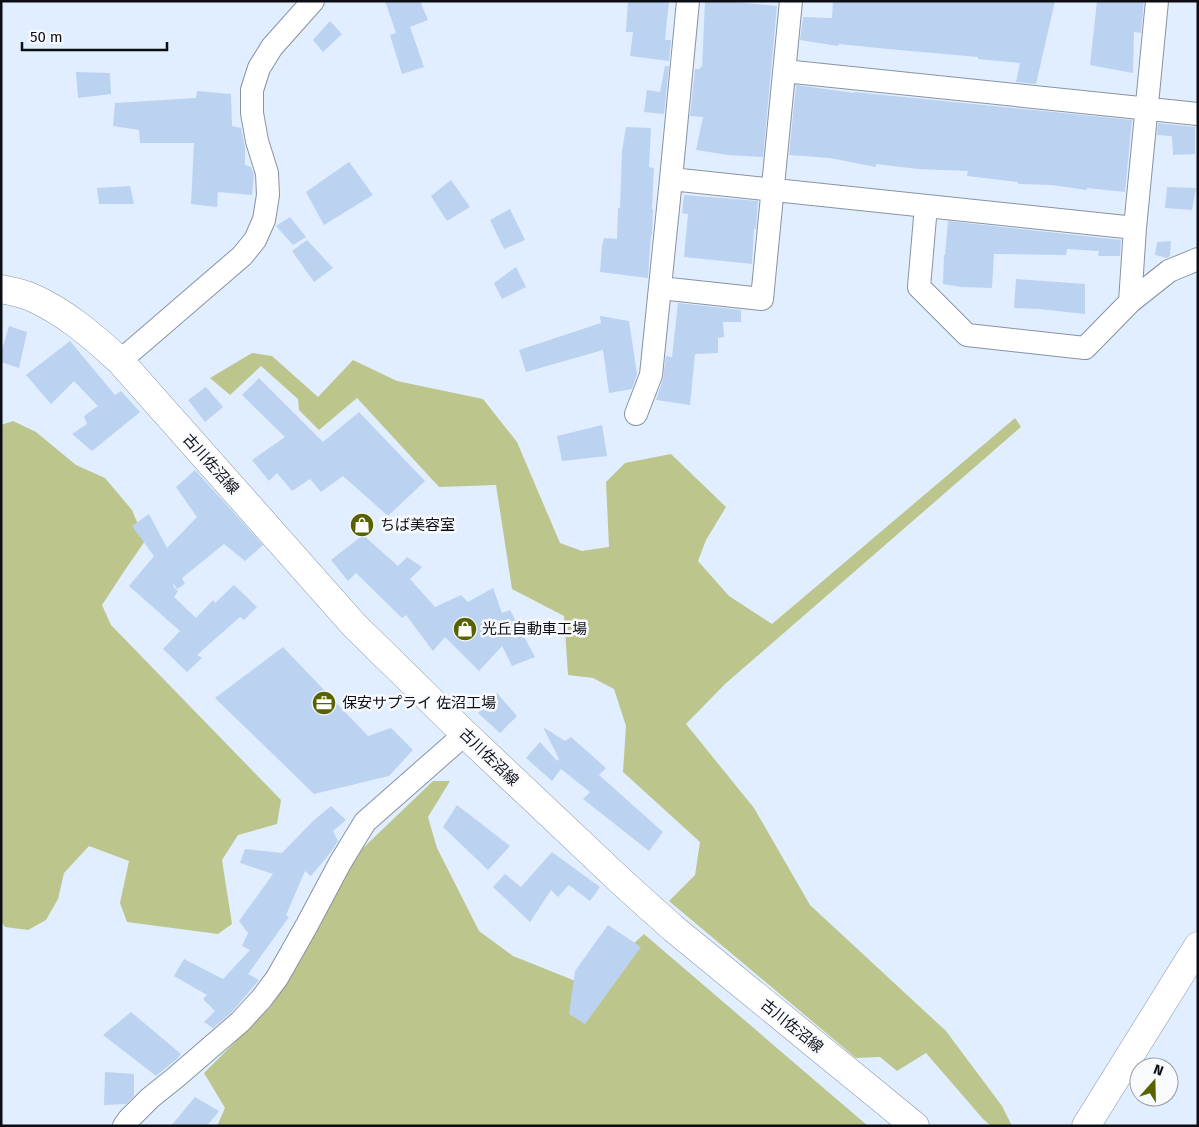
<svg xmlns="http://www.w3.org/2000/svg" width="1199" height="1127" font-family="'Fira Sans','Noto Sans JP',sans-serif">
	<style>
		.green { fill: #bcc68c }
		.building { fill: #bbd2f0 }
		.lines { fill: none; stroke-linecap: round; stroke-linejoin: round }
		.minor-casing { stroke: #8793a2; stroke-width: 24 }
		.tertiary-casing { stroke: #8793a2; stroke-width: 29 }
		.primary-casing { stroke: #8793a2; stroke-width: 29 }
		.minor { stroke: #fff; stroke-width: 22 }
		.tertiary { stroke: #fff; stroke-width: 28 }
		.primary { stroke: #fff; stroke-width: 28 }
		.labels { text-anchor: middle; stroke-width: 5; stroke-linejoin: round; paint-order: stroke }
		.street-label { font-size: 15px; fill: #0b0f15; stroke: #f8fafe }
		.poi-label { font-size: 15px; fill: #0b0f15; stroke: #f8fafe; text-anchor: start }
	</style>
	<rect width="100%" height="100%" fill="#e1eeff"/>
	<!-- green -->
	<path class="green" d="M252 353 272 356 318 397 353 360 397 381 483 399 517 442 560 543 582 551 609 547 606 482 625 463 671 454 726 507 706 540 698 561 729 596 772 624 1015 418 1021 427 725 684 686 724 754 808 810 905 946 1031 1002 1106 1012 1126H991L983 1119 926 1053 897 1071 880 1057 856 1058 669 901 695 875 700 842 623 772 626 726 614 689 593 678 568 675 564 616 512 589 496 485 439 487 357 398 319 430 299 410 298 399 261 366 230 395 210 378Z
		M13 421 36 432 76 465 105 478 132 510 145 541 127 567 102 605 111 625 281 800 277 824 238 835 222 860 232 924 218 934 127 922 120 903 129 861 89 846 64 873 58 899 46 920 28 930 5 927 1 921V425Z
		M433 781H450L428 817 437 848 479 931 513 956 588 986 644 934 868 1126H217L225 1108 204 1073 271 1006 293 973 347 867 362 849Z"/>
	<!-- building -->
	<path class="building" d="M385 1H420L428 20 410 27 424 67 402 74 390 35 396 33Z
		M628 1H669L665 40H671L669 61 630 56 633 32H626Z
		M705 1H725L777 6 763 157 728 155 696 150 703 117 690 116 695 69H700V67H702Z
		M833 1H1055L1036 84 1016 82 1020 63 978 59V57L888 49 839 44 838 46 800 40 803 17 832 18Z
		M1097 1H1144L1141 33 1134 32 1133 73 1090 65Z
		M330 21 342 34 323 52 313 40Z
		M665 66H669L664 114 644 112 647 90 660 92Z
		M76 72 110 73 111 94 78 98Z
		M796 85 854 93V92L1132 120 1125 192 1087 188V190L1051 185 1018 184V182L967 176 968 171 918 169 876 164V167L830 158 789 155Z
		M197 91 231 94 232 126 241 128 245 147V165L251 167 254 175 252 195 218 192 217 207 191 204 194 143H140L139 130 113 126 115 103 196 98Z
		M1158 123 1195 127V154L1173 155 1172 136 1157 135Z
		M626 127 651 128 649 167 654 168 652 209H653L652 235H651L648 278 600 272 602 246 604 238 617 239 618 208H620L622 151Z
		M349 162 373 195 324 225 306 192Z
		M451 180 470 207 447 221 431 196Z
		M130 186 134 204H99L97 188Z
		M1167 187 1196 188 1192 210 1165 208Z
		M684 195 758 201 756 229H754L752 264 684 257 688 214 682 213Z
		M510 209 525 240 504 249 490 220Z
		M290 217 306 237 293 245 276 226Z
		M948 221 1121 240 1120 256H1098L1099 251 1067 249 1066 255 994 254 992 288 961 287 943 284 944 255H945Z
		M307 240 333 268 314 282 292 251Z
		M1171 241 1170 256 1167 258 1155 255 1157 242Z
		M516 267 526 287 502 299 494 283Z
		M1016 279 1085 284V314L1039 309 1014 308Z
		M678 303 741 310V322H723L724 337 718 338V353L695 354 690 405 656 400 663 379 666 356 672 357Z
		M600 316 629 321 637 374 632 389 609 393 603 350 526 372 519 350 601 323Z
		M9 326 27 332 19 368 1 362V353Z
		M70 341 115 395 121 391 140 412 92 451 72 434 87 424 84 416 98 406 74 381 51 404 26 375Z
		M259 378 323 442 359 412 425 481 388 516 343 476 321 492 310 479 292 491 277 473 269 481 252 460 285 437 242 395Z
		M206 387 223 407 205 422 188 400Z
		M602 425 607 456 562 461 557 436Z
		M195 470 263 545 245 561 224 544 182 578 185 584 177 589 174 584 173 586 178 591 174 597 196 618 213 600 215 603 234 585 257 607 244 620 240 617 197 655 202 658 187 672 163 649 180 631 129 586 154 556 132 526 149 514 167 548 197 517 176 487Z
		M363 535 398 566 407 557 422 567 410 579 435 607 461 595 468 602 493 588 502 613 510 610 535 657 512 666 502 646 479 671 445 637 433 651 406 615 402 618 356 573 348 581 331 560Z
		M283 647 368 736 391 728 413 750 389 776 314 794 215 698Z
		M497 693 517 716 500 733 478 713Z
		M543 727 565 741 571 737 606 768 599 775 663 832 649 851 583 799 590 792 561 769 552 781 526 758 540 742 557 761 559 759Z
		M457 805 510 846 488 870 443 827Z
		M331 806 346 820 333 831 338 841 331 852 311 876 305 871 286 915 289 917 248 974 259 980 231 1013 213 1028 204 1022 215 1011 203 999 207 995 174 976 184 959 223 979 250 950 242 946 248 933 239 921 273 874 240 863 245 849 282 853 313 821Z
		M552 852 600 887 590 901 569 885 558 897 551 890 530 922 493 887 505 874 521 887Z
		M608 925 641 947 585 1024 569 1014 575 971Z
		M131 1012 181 1054 177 1059 156 1076 103 1035Z
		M105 1072 134 1074V1096L126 1104 104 1105Z
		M195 1097 219 1111 207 1126H171Z"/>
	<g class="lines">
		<!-- minor casing -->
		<g class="minor-casing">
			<path id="minor" d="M784 71 1198 114
				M671 179 1135 228
				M926 206 919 287 967 335 1085 348 1130 302 1169 271 1198 259
				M660 288 762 299 791 1
				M1130 302 1135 228 1157 1
				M120 361 242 256 255 240 264 220 268 195 267 173 257 141 252 113V90L259 68 272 47 313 1
				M636 414 651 375 671 179 688 1
				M124 1126 129 1119 150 1098 175 1078 240 1022 262 998 277 978 307 925 340 863 365 822 465 734"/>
		</g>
		<!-- tertiary casing -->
		<g class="tertiary-casing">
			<path id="tertiary" d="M1086 1126 1198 946"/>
		</g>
		<!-- primary casing -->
		<g class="primary-casing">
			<path id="primary" d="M1 289C11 291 22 293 31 297 65 312 93 336 120 361L354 625 465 734 625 885 674 929 915 1126"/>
		</g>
		<!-- minor -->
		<use href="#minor" class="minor"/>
		<!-- tertiary -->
		<use href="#tertiary" class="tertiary"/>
		<!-- primary -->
		<use href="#primary" class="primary"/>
	</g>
	<!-- icons -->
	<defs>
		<g id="shop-disc" transform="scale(1.25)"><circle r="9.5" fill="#586200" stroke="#f8fafe"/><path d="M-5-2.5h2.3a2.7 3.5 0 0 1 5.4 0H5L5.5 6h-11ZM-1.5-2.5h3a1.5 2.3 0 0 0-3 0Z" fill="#fff"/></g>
		<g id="office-disc" transform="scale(1.25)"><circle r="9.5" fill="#586200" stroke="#f8fafe"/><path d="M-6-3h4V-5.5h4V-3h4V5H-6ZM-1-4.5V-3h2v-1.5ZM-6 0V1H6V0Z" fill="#fff"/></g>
	</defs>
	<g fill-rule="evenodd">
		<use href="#shop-disc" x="362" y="525"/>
		<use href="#shop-disc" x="465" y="629"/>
		<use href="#office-disc" x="324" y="703"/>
	</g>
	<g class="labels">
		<!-- street labels -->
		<g class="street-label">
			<text transform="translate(211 464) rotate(48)" y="5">古川佐沼線</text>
			<text transform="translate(489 757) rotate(44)" y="5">古川佐沼線</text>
			<text transform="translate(792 1026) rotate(39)" y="5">古川佐沼線</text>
		</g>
		<!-- poi labels -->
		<g class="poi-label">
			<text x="380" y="530">ちば美容室</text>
			<text x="482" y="634">光丘自動車工場</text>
			<text x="342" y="708">保安サプライ 佐沼工場</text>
		</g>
	</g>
	<!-- border -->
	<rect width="1199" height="1127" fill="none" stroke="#0b0f15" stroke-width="5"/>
	<!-- north arrow -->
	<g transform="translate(1154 1082) rotate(20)"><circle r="24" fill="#f8fafe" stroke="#999ca1"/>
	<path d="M0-4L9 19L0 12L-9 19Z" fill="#586200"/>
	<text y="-8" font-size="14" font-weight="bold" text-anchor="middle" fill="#0b0f15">N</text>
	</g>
	<!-- scale -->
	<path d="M22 42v8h145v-8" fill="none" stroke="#0b0f15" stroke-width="2.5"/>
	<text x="30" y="42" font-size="15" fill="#0b0f15" stroke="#f8fafe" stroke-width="4" paint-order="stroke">50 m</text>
</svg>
